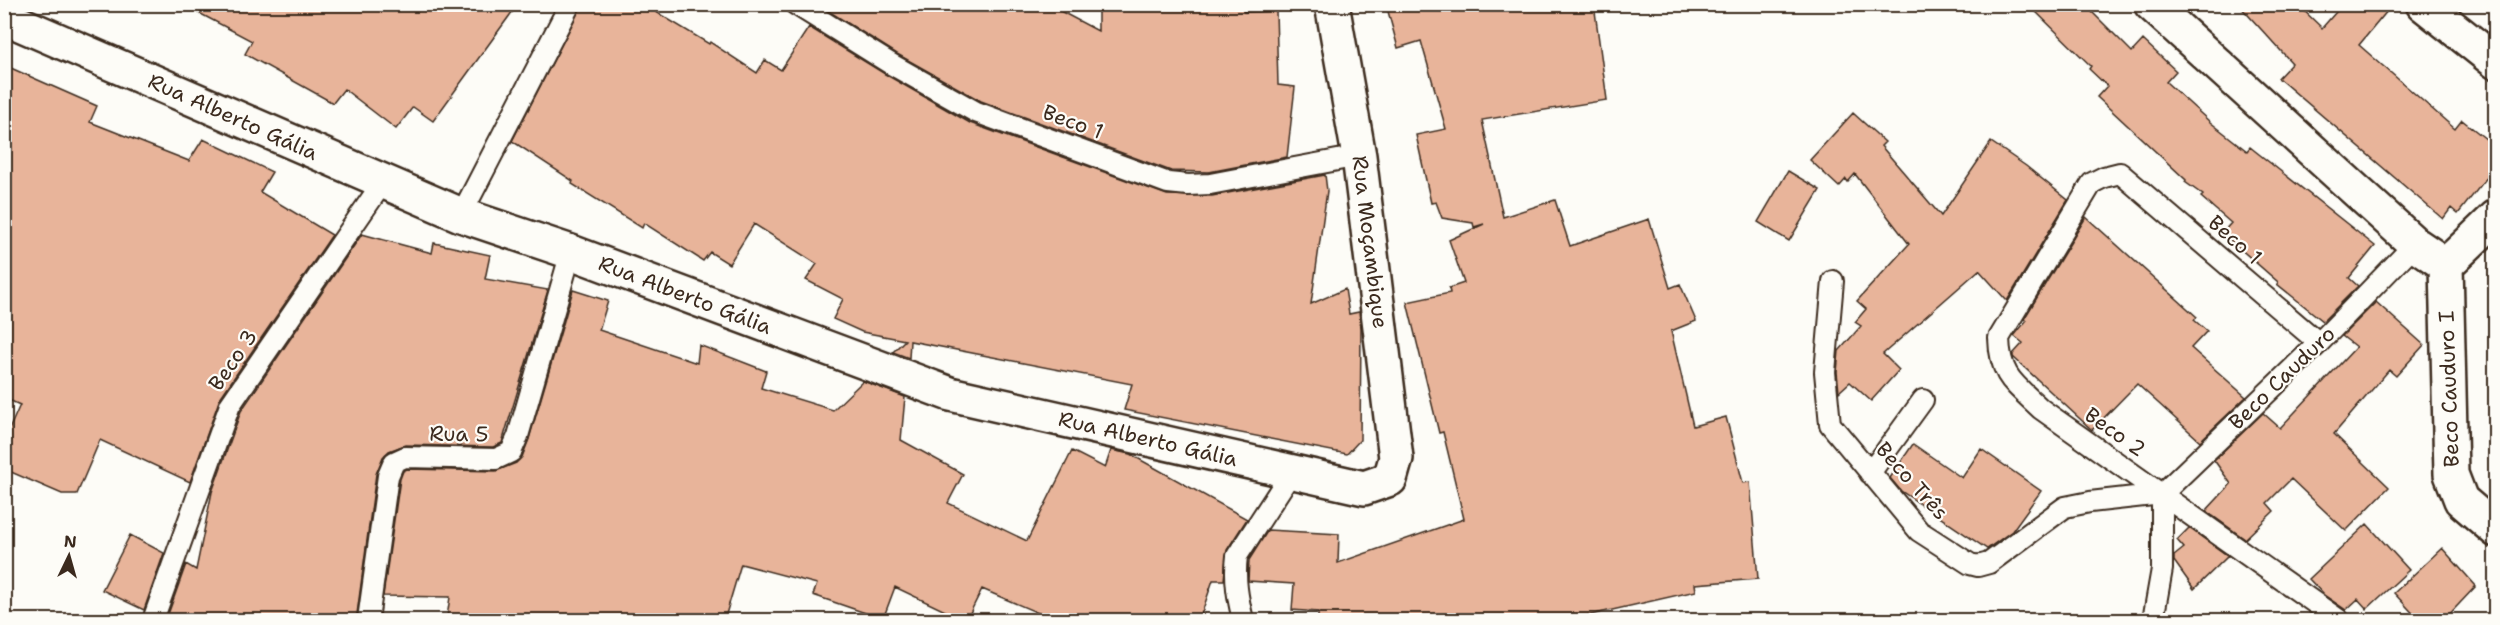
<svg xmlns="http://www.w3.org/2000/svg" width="2500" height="625" font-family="'Shantell Sans',sans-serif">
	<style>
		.building { fill: #e8b49a; stroke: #3b2a1e; stroke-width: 1.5 }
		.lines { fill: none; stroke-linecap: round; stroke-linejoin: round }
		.lane-casing { stroke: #3b2a1e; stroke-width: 24 }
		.street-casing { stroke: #3b2a1e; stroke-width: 38 }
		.lane { stroke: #fdfcf7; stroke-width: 20 }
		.street { stroke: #fdfcf7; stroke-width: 33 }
		.labels { text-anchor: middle; stroke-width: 4.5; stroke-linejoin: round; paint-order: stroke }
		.street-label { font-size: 21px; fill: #3b2a1e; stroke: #fdfcf7 }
	</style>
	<rect width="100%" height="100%" fill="#fdfcf7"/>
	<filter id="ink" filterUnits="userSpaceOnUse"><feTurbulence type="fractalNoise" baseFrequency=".0167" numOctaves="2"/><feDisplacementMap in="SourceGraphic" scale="12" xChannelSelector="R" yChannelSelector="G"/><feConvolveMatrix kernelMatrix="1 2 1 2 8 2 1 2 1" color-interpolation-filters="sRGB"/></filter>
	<g filter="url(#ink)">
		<!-- building -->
		<path class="building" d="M182 4H518L433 121 413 107 396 129 344 89 333 103 245 54 252 41Z
			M582 4H643L709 44 710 42 757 73 765 60 781 70 809 27 885 74 970 123 1167 195 1212 196 1325 175 1327 191 1311 304 1345 289 1349 314 1359 312 1361 328 1360 440 1347 454 1124 410 1132 384 910 341 909 358 893 352 905 340 862 332 833 319 843 299 806 280 817 264 754 224 729 264 710 252 703 261 644 223 642 228 572 184 573 181 512 141Z
			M823 4H1047L1098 31V4H1244V12L1276 11 1278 85 1295 87 1287 157 1209 172 1171 171 981 101 897 54 822 7Z
			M1386 4H1594L1607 100 1482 120 1503 217 1555 200 1570 246 1649 219 1670 288 1680 284 1696 321 1671 331 1693 426 1726 417 1743 483 1750 482 1758 579 1695 584 1696 591 1564 621H1318V612L1292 610 1294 584 1248 581 1249 560 1268 530 1339 534 1338 563 1464 519 1443 432 1439 433 1407 302 1450 293 1449 288 1464 283 1449 240 1484 224 1474 227 1473 223 1442 218 1436 202 1431 203 1416 135 1446 129 1421 41 1398 48Z
			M2028 4H2084L2132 52 2143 40 2176 71 2166 82 2210 122 2247 151 2250 147 2375 246 2349 278 2358 286 2323 321 2277 284 2278 282 2222 233 2231 223 2201 197 2203 195 2185 182 2186 180 2097 97 2107 86 2089 69 2091 66Z
			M2238 4H2297L2322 28 2343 4H2393L2359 45 2455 129 2462 120 2496 147V166L2458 214 2451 208 2443 219 2278 78 2292 63Z
			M4 65 97 106 90 122 189 161 203 139 272 172 260 192 332 235 220 398 190 482 100 440 77 494H62L4 469V441L20 405 4 398Z
			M1853 113 1885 142 1881 146 1941 216 1991 142 2026 166 2068 200 2007 301 1979 270 1883 354 1899 370 1871 401 1850 382 1839 392 1837 372 1839 351 1861 326 1855 322 1866 309 1857 301 1909 244 1855 174 1848 182 1846 179 1839 187 1810 160Z
			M1788 171 1820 190 1789 241 1758 222Z
			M2086 217 2197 317 2194 320 2207 331 2191 348 2246 397 2200 441 2137 384 2092 430 2013 357V354L2023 343 2014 336 2026 321 2024 319Z
			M362 234 432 253 434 243 490 255 485 279 548 290 502 443 493 447 405 445 389 451 383 457 376 474 356 621 166 620 186 564 196 570 212 492 241 411Z
			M573 290 608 301 599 330 697 363 699 345 766 371 761 388 833 410 863 381 905 397 901 440 963 474 948 503 1027 541 1072 451 1105 468 1111 450 1130 454 1247 519 1227 550 1224 580H1213L1199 621H1057L982 589 966 621 895 587 883 619 813 595 817 584 741 564 724 621H466L447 617 450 597 383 596 400 479 403 471 407 469 496 471 516 463 522 457 529 439Z
			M2376 302 2424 345 2396 376 2389 370 2334 434 2389 487 2346 531 2291 479 2267 503 2274 511 2245 539 2206 511 2231 484 2214 460 2263 413 2280 428 2356 347 2342 336Z
			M1913 444 1962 478 1981 449 2041 491 2012 531 1987 549 1901 491 1890 478Z
			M2367 524 2409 570 2367 609 2358 599 2346 610 2324 595 2309 579Z
			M2189 528 2228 556 2194 589 2174 561V556L2184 548 2177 540Z
			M130 535 164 553 144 610 102 590Z
			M2442 548 2476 586 2443 621H2420L2394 593Z"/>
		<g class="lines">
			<!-- lane casing -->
			<g class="lane-casing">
				<path id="lane" d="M795 4 891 64 976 112 1168 183 1188 185 1210 184 1359 156
					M461 215 570 4
					M1833 281 1825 372 1830 424 1919 531 1970 564 1978 566 1989 563 2065 507 2090 502 2162 494
					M2319 343 2120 173 2104 177 2092 183 1999 338C2000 377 2014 383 2041 409L2339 620
					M1870 473 1923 400
					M153 620 230 405 383 182
					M368 620 388 476 394 462 405 457 496 459 511 452 518 436 571 252
					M1243 620C1238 599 1234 579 1237 556L1293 470
					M2153 620 2162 569V494L2319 343 2415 244"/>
			</g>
			<!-- street casing -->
			<g class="street-casing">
				<path id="street" d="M2151 4 2415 244 2446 265
					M2423 4 2496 62
					M4 17 461 215 571 252 950 394 1364 488 1390 479 1396 458 1359 156 1332 4
					M2446 265 2451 474 2461 500 2496 530
					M2446 265 2496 217"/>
			</g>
			<!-- lane -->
			<use href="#lane" class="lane"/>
			<!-- street -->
			<use href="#street" class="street"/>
		</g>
	</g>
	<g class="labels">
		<!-- street labels -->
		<g class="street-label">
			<text transform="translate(233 117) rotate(24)" y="7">Rua Alberto Gália</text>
			<text transform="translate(1073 122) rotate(20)" y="7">Beco 1</text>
			<text transform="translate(2235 240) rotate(41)" y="7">Beco 1</text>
			<text transform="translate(1370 242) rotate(83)" y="7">Rua Moçambique</text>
			<text transform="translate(685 295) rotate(21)" y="7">Rua Alberto Gália</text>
			<text transform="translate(233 360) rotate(-56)" y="7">Beco 3</text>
			<text transform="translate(2282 378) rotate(-44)" y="7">Beco Cauduro</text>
			<text transform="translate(2449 389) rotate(-92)" y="7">Beco Cauduro I</text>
			<text transform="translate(2115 432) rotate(35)" y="7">Beco 2</text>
			<text transform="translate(459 434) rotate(1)" y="7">Rua 5</text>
			<text transform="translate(1148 439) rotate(13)" y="7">Rua Alberto Gália</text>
			<text transform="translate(1912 481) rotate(48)" y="7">Beco Três</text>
		</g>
	</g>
	<!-- margin -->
	<rect width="2500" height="625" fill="none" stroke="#fdfcf7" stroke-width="24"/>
	<rect x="12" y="12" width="2476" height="601" fill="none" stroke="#3b2a1e" stroke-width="2" filter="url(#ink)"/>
	<!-- north arrow -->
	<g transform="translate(69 556) rotate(5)" stroke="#fdfcf7" stroke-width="4.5" paint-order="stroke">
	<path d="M0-4.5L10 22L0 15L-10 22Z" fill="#3b2a1e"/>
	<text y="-9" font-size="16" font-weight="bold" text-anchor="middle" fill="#3b2a1e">N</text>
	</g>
</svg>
